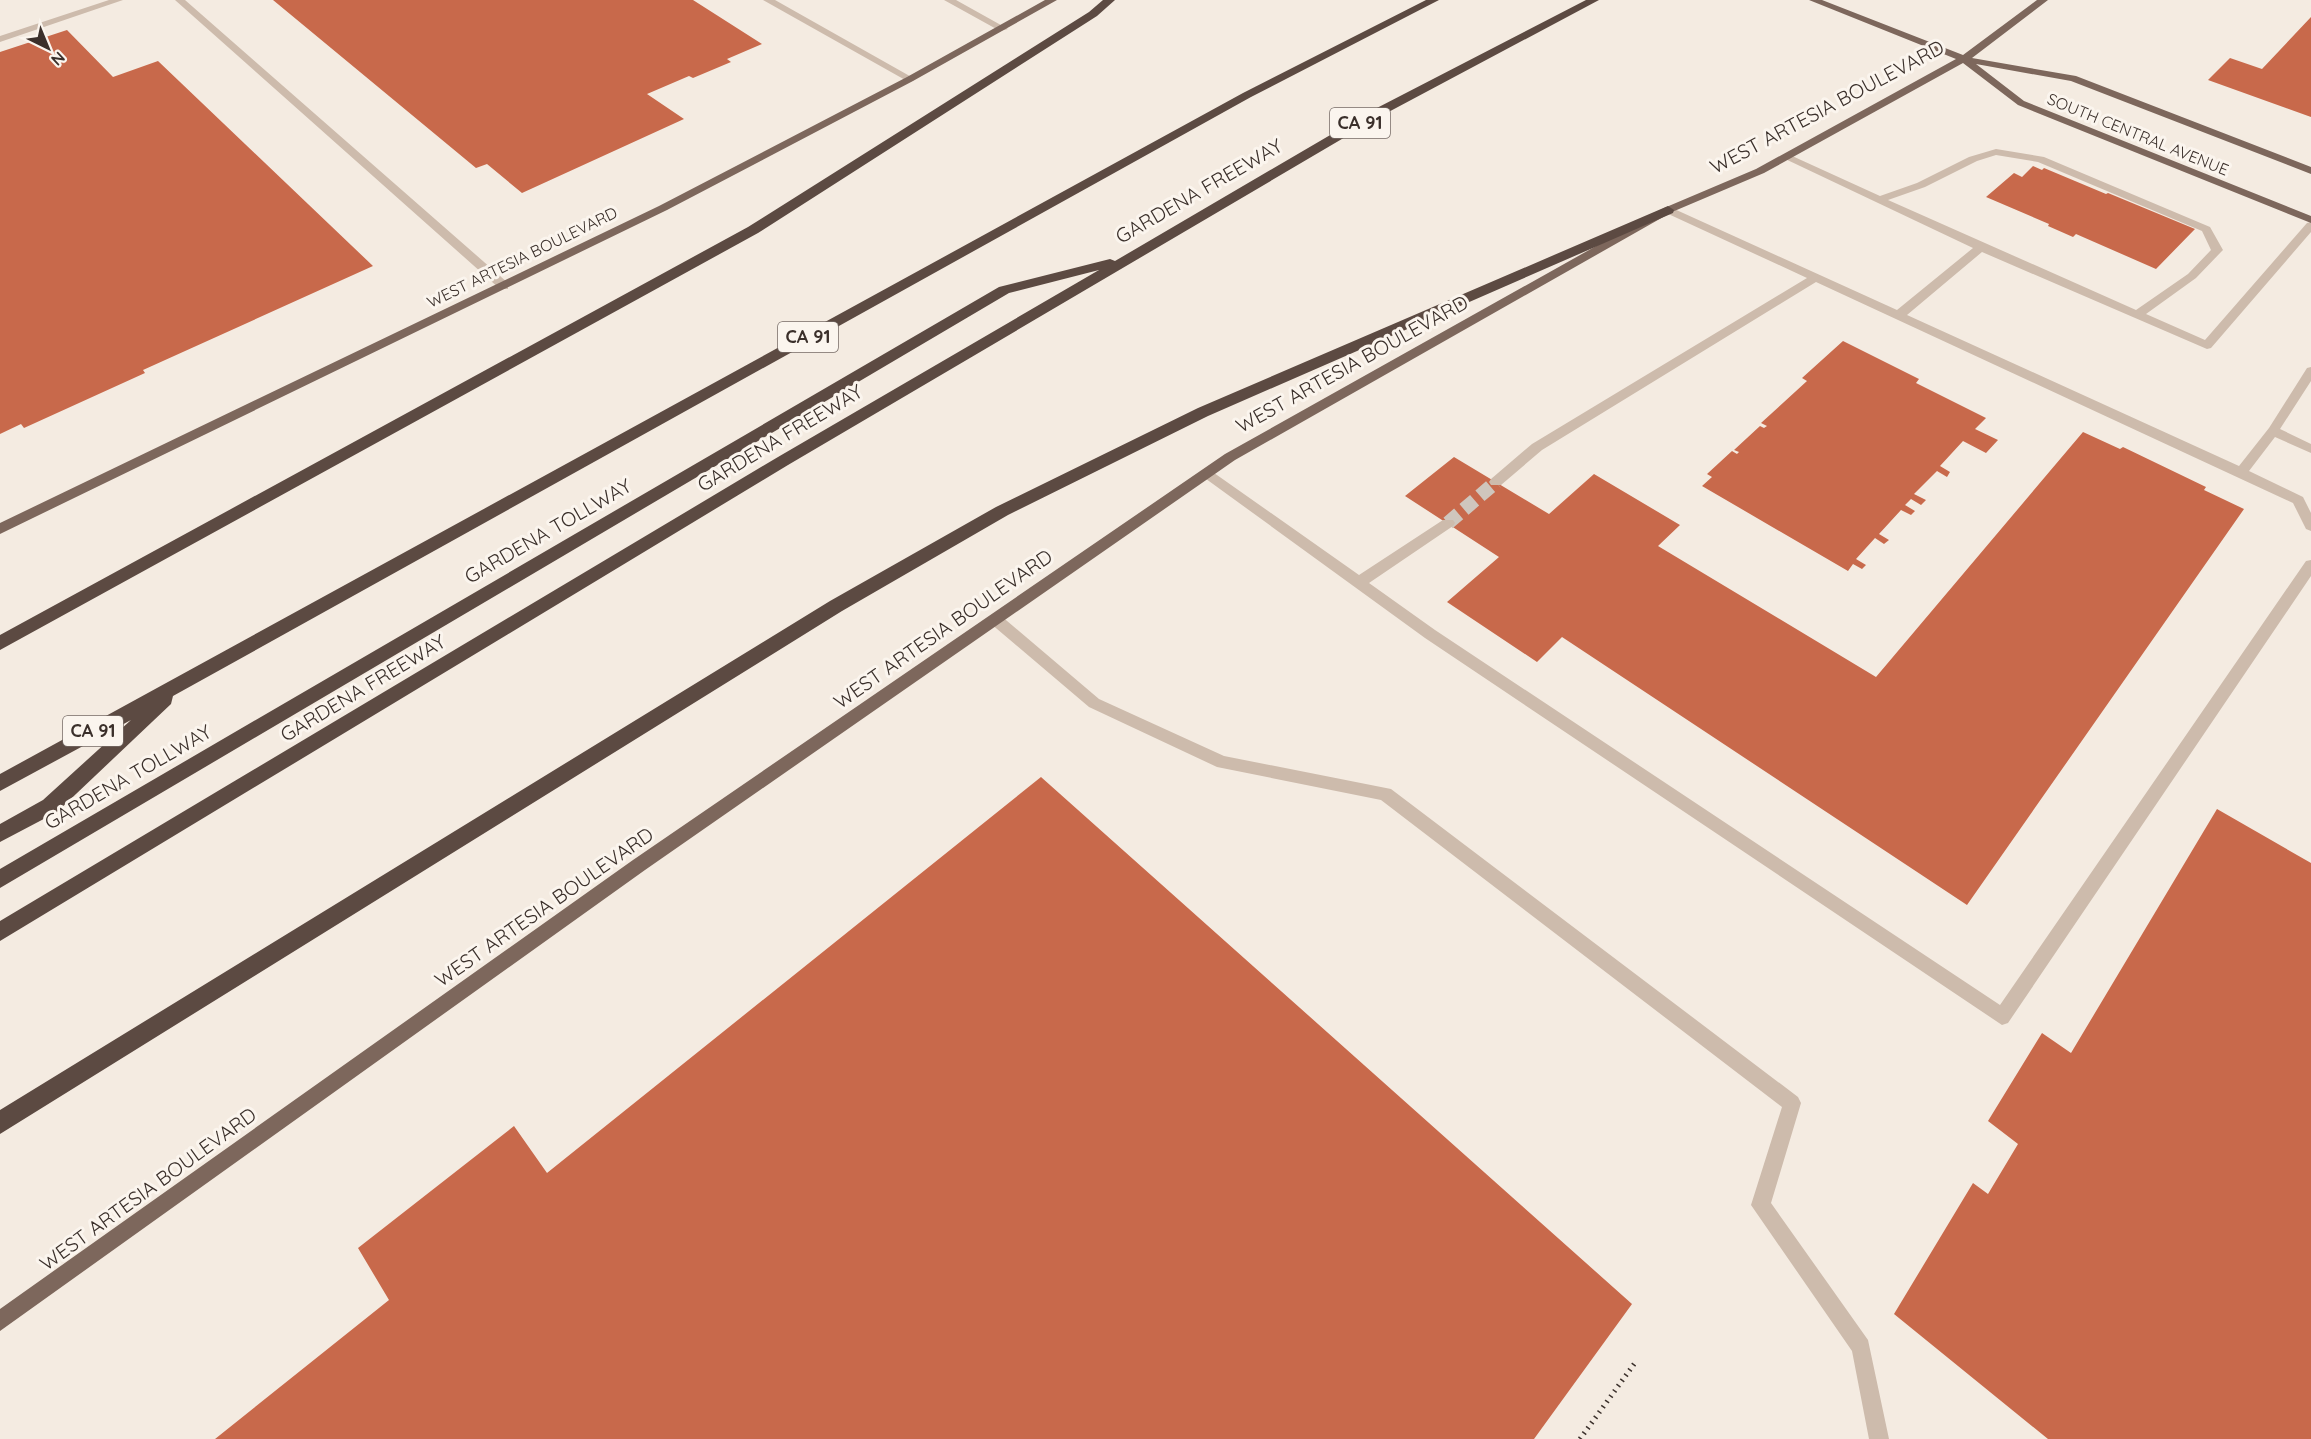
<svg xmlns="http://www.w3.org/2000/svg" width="2311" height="1439" font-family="Quicksand,sans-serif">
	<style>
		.building { fill: #c8694b }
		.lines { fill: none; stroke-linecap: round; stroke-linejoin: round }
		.minor-tunnel { stroke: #cfc6bd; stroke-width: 14; stroke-dasharray: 14 7; stroke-linecap: butt }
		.minor { fill: #cdbbac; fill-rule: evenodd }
		.major { fill: #7d675c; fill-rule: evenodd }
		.highway { fill: #5c4a42; fill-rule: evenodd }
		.rail { stroke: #3b302b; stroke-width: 5; stroke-dasharray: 1.5 5; stroke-linecap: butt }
		.labels { text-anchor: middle; stroke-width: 6; stroke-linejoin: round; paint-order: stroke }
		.far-street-label { font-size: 16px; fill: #3b302b; stroke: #fbf5ee }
		.shield { fill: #fbf5ee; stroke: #756b66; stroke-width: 1.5 }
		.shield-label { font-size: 18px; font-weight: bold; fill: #3b302b }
		.street-label { font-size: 20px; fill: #3b302b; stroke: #fbf5ee }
	</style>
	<rect width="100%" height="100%" fill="#f4ebe1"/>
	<!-- building -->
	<path class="building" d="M273 0H693L762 44 727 59 731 62 693 78 689 76 647 94 684 119 522 193 487 164 476 168Z
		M2311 17V117L2208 80 2230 58 2262 69Z
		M67 30 113 77 158 61 373 266 143 370 145 373 24 428 21 424 0 434V52Z
		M2033 166 2042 170 2044 168 2106 194 2108 193 2195 229 2156 269 2076 234 2073 237 2048 226 2049 224 1986 197 2014 173 2022 177Z
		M1843 341 1919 379 1916 383 1986 418 1975 429 1998 440 1986 453 1963 441 1940 466 1950 472 1947 477 1937 471 1914 494 1926 500 1921 505 1911 499 1905 505 1915 511 1911 515 1901 510 1879 534 1889 540 1884 544 1875 538 1856 559 1866 565 1862 569 1853 564 1848 571 1702 486 1712 477 1707 474 1732 451 1737 454 1739 452 1734 450 1760 426 1764 428 1767 426 1761 423 1807 381 1802 378Z
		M2083 432 2120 449 2123 447 2206 487 2204 490 2244 509 1967 905 1562 637 1537 662 1447 602 1499 557 1405 496 1454 457 1549 514 1594 474 1680 525 1658 546 1876 677Z
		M1041 777 1632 1304 1534 1439H215L389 1300 358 1248 514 1126 547 1173Z
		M2217 809 2311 863V1439H2048L1894 1314 1973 1183 1988 1194 2018 1144 1988 1121 2042 1033 2071 1053Z"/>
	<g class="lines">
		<!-- minor-tunnel -->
		<path class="minor-tunnel" d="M1448 523 1496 482"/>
		<!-- minor -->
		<path class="minor" d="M109 0H123L0 42V36Z
			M175 0H185L508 283V289H500Z
			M763 0H775L915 79 907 81Z
			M944 0H956L1008 29 1000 31Z
			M1996 149 2044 157 2210 227 2223 250 2221 252 2196 278 2146 314 2205 340 2307 223 2311 222V232L2211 348 2207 349 1982 252 1907 315 2239 466 2269 428 2307 368 2311 367V381L2280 429 2311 444V453L2275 437 2249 471 2303 497 2311 513V531L2306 529 2293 503 1816 282 1542 450 1501 485H1491L1489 482 1491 479 1532 444 1807 278 1664 212V208H1672L1897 310 1973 248 1781 157 1790 155 1880 196 1917 183 1969 157ZM1996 155 2038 162 2202 231 2211 250 2188 274 2136 310 1888 200 1925 187 1977 161Z
			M1207 468 1359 575 1443 520H1453L1455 523 1453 526 1369 583 1435 630 2000 1005 2306 561 2311 560V576L2008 1023 2002 1025 1425 638 1202 476 1201 473Z
			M995 614 1000 615 1099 699 1224 756 1391 789 1798 1097 1801 1103 1771 1203 1868 1340 1889 1439H1869L1852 1351 1751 1205 1782 1107 1381 800 1217 767 1089 707 990 623 988 619Z"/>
		<!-- major -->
		<path class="major" d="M1045 0H1057L913 81 667 210 0 534V523L659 206 907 77Z
			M1809 0H1822L1963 55 2037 0H2048L1972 58 2076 76 2311 167V174L2071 81 1976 64 2024 101 2311 216V223L2018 105 1963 63 1764 173 1672 212 1235 460 645 870 0 1331V1309L633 860 1225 454 1664 208 1756 169 1956 59Z"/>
		<!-- highway -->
		<path class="highway" d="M1103 0H1115L1097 16 758 233 0 650V635L748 227 1089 12Z
			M1426 0H1439L1251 97 173 696 171 704 57 812 0 842V824L43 800 131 720 0 791V774L1243 93Z
			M1586 0H1599L1381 116 788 465 0 941V921L778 457 1099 270 1009 293 0 888V869L999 287 1110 259 1115 261 1373 110Z
			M1668 206 1674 210 1673 213 1208 416 1008 515 842 611 0 1134V1110L830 601 996 507 1198 408Z"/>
		<!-- rail -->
		<path class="rail" d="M1580 1439 1637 1360"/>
	</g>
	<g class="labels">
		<!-- far-street labels -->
		<g class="far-street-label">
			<text transform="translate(2138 134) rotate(22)" y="6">SOUTH CENTRAL AVENUE</text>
			<text transform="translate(522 257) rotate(-26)" y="6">WEST ARTESIA BOULEVARD</text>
		</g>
		<!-- shield labels -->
		<g class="shield">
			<rect x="1330" y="108" width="60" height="30" rx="4.5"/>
			<rect x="778" y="322" width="60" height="30" rx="4.5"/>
			<rect x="63" y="716" width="60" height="30" rx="4.5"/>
		</g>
		<g class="shield-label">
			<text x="1360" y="129">CA 91</text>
			<text x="808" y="343">CA 91</text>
			<text x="93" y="737">CA 91</text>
		</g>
		<!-- street labels -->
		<g class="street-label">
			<text transform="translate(1827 107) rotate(-28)" y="7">WEST ARTESIA BOULEVARD</text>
			<text transform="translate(1199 191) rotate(-30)" y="7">GARDENA FREEWAY</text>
			<text transform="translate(1352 364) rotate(-29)" y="7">WEST ARTESIA BOULEVARD</text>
			<text transform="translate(780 438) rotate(-31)" y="7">GARDENA FREEWAY</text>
			<text transform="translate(548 531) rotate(-30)" y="7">GARDENA TOLLWAY</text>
			<text transform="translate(943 629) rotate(-35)" y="7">WEST ARTESIA BOULEVARD</text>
			<text transform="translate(363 688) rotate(-31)" y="7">GARDENA FREEWAY</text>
			<text transform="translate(128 777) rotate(-30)" y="7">GARDENA TOLLWAY</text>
			<text transform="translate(544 907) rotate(-35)" y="7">WEST ARTESIA BOULEVARD</text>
			<text transform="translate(148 1189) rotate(-36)" y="7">WEST ARTESIA BOULEVARD</text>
		</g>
	</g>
	<!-- north arrow -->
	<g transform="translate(48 48) rotate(137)" stroke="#fbf5ee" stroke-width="4.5" paint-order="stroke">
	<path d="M0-4.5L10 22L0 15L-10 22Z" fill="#3b302b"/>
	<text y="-9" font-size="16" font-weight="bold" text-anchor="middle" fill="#3b302b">N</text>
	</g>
</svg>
